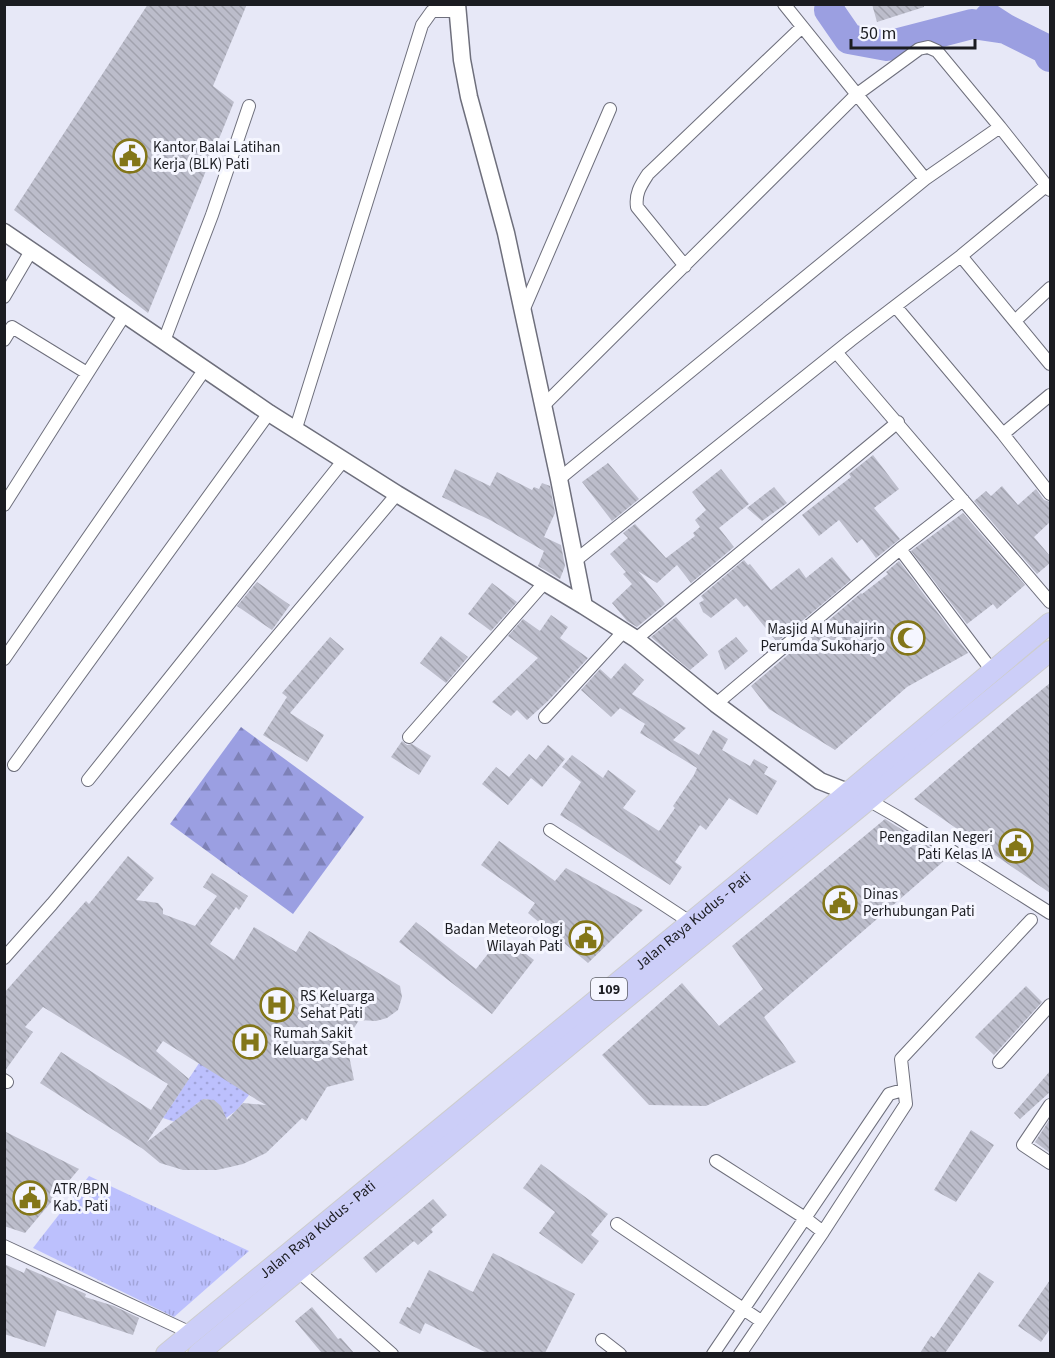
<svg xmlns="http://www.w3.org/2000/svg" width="1055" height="1358" font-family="'Source Sans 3',sans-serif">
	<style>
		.grass { fill: url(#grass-tufts) }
		.forest { fill: url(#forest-firs) }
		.park { fill: url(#park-dots) }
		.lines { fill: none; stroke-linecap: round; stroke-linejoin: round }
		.river { stroke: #9b9fe1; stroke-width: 30 }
		.building { fill: url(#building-back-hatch); fill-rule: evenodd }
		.minor-casing { stroke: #6e6f7c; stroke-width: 14 }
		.tertiary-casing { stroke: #6e6f7c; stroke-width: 19 }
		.primary-casing { stroke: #cdcdce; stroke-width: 22 }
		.minor { stroke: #fff; stroke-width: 12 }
		.tertiary { stroke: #fff; stroke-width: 16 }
		.primary { stroke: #cccef8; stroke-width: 20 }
		.labels { text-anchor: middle; stroke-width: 6; stroke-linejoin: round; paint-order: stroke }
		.shield { fill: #f5f6ff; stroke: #5c5d64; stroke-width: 1.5 }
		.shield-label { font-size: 14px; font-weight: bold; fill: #1b1c21 }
		.poi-label { font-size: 15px; fill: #1b1c21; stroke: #f5f6ff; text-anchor: start }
		.street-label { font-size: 15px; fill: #1b1c21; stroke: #f5f6ff }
	</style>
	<defs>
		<pattern id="grass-tufts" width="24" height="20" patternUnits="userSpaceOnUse" patternTransform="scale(1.5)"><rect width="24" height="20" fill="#bcc0fd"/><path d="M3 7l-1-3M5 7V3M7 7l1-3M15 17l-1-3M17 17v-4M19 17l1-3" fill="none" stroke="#a1a4d9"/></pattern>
		<pattern id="forest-firs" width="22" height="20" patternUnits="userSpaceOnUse" patternTransform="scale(1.5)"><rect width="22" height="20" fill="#9b9fe2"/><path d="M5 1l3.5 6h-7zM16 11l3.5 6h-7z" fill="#7e81b7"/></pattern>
		<pattern id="park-dots" width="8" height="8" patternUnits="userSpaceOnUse" patternTransform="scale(1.5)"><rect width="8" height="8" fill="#bcc0fd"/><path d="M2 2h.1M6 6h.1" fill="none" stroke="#a1a4d9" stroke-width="1.8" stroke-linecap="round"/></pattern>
		<pattern id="building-back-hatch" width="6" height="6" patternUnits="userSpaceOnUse" patternTransform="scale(1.5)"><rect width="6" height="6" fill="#bcbdcb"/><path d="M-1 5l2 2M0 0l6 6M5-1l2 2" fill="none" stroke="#a1a2ae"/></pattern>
	</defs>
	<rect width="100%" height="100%" fill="#e7e8f7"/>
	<!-- grass -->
	<path class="grass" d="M89 1176 249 1251 174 1317 33 1248Z"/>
	<!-- forest -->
	<path class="forest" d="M241 727 364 817 293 914 170 824Z"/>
	<!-- park -->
	<path class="park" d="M209 1048 249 1095 237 1110 226 1118C221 1106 217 1100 204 1099L196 1104 184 1125 163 1118Z"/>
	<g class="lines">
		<!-- river -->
		<path class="river" d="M830 4 829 10 849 39 887 46 972 24 1006 29
			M989 18 1006 29 1046 49 1050 57"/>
	</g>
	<!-- building -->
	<path class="building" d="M148 4H247L213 86 234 102 148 313 14 210Z
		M872 4H924V7L877 22Z
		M873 455 899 489 874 508 900 539 876 558 862 539 857 543 839 520 819 536 802 515 851 477 849 474Z
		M608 463 639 499 612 521 582 482Z
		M455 469 490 486 497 472 532 490 534 487 539 489 542 483 550 486 555 513 544 537 561 545 565 566 560 579 538 566 544 551 490 520 442 497Z
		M721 469 749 504 719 528 734 547 691 583 677 565 657 583 638 571 665 604 637 627 627 621 612 603 632 584 623 574 626 572 610 554 628 538 623 533 635 524 666 558 695 536 693 533 700 527 695 520 706 510 692 492Z
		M1002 486 1018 505 1036 489 1044 500 1050 502V522L1034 537 1050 556V563L1037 574 974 501 986 491 991 496Z
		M774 487 787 503 762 521 747 508Z
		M963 513 1025 585 997 609 993 604 967 624 911 551Z
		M832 557 851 580 777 642 747 605 744 607 736 598 711 618 703 612 699 603 704 600 701 596 744 560 748 565 750 564 771 590 799 568 806 578Z
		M899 561 968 653 907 687 835 750 769 709 751 686 861 593 862 594 888 574 886 572Z
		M257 582 290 605 272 630 237 606Z
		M492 583 517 602 491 631 468 614Z
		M551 615 568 627 560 638 588 658 548 701 527 720 517 710 511 716 492 702 538 658 508 636 523 619 540 631Z
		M676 617 708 655 690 670 651 637Z
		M441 636 468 657 446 683 420 663Z
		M330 637 344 649 290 713 324 735 307 762 263 735 287 697 282 693Z
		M736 637 748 651 725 670 718 651Z
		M625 663 644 680 632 694 686 728 673 740 699 755 713 730 728 739 722 750 750 766 754 759 768 767 764 774 777 781 757 815 729 798 706 830 700 825 675 862 682 867 670 885 560 815 581 782 562 767 572 755 603 778 608 770 636 791 623 808 659 831 675 808 673 806 694 775 697 768 640 733 645 724 650 727 620 708 611 717 581 690 600 669 611 679Z
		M1050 683V893L914 799 1012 714Z
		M402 741 407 745 412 744 431 756 419 775 391 757Z
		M548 745 565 759 542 787 531 778 508 805 482 784 496 767 509 777 529 754 536 760Z
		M885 819 928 846 945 860 764 1017 796 1062 706 1106 649 1105 602 1055 682 983 719 1026 763 989 732 946Z
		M499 841 555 881 566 868 643 910 588 963 528 913 535 903 481 865Z
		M128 856 154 878 136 900 158 903 163 909V914L195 926 217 896 203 887 212 873 248 896 239 910 236 907 210 944 234 960 254 927 296 952 309 931 400 986 402 997 398 1010 387 1018 376 1021 359 1020 346 1041 354 1080 327 1087 306 1121 302 1118 266 1153 243 1164 217 1170H183L160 1163 143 1149 40 1083 61 1052 151 1110 168 1084 43 1007 25 1027 33 1032 4 1072V993L86 901 89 904ZM163 1041 257 1100 266 1105 243 1103 227 1120 221 1106 214 1100 203 1099 147 1142 189 1079 156 1051Z
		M416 922 476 969 502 936 534 960 492 1014 399 942Z
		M1026 986 1042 1002 994 1055 975 1037Z
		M1050 1071V1092L1020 1119 1014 1113Z
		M1050 1119V1153L1035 1142Z
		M971 1130 994 1145 956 1202 934 1190Z
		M4 1131 79 1169 25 1233 4 1226Z
		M541 1164 608 1214 591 1235 599 1241 582 1264 539 1233 555 1212 523 1188Z
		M433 1199 447 1215 431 1229 433 1232 418 1245 414 1241 376 1273 363 1258Z
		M493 1253 575 1294 545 1353H487L425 1323 420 1334 399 1323 407 1307 410 1308 429 1270 473 1292Z
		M4 1264 24 1273 26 1268 86 1294 85 1297 114 1306 139 1318 133 1335 57 1310 45 1347 4 1334Z
		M979 1272 994 1282 945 1353H920L931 1336 934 1338Z
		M1050 1280V1329L1041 1342 1018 1326Z
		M312 1307 338 1339 341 1338 354 1353H319L321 1352 295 1321Z"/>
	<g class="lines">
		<!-- minor casing -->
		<g class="minor-casing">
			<path id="minor" d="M784 4 925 179
				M961 256 1050 364
				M685 266 637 207C635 193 641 185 648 174L802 27
				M4 297 31 251
				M896 307 1003 434 1050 494
				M523 311 610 109
				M1015 321 1050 288
				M4 340 12 327 87 373
				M164 341 212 215 249 106
				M836 352 1050 602
				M543 406 856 95 919 49 928 47 937 51 1000 127
				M296 428 422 25 432 11H457
				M1003 434 1050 395
				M559 479 925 179 1000 127 1050 190
				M4 505 125 314
				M900 549 993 672
				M576 560 851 340 961 256 1047 185
				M636 639 898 422
				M4 659 205 369
				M716 704 900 549 963 500
				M545 717 624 631
				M409 737 545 582
				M14 765 269 413
				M88 780 343 461
				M870 801 898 817 1050 913
				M550 830 690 922
				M4 958 52 904 397 494
				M999 1062 1050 1005
				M4 1080 7 1082
				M1050 1105 1023 1145 1050 1163
				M716 1161 805 1218 823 1232
				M617 1224 761 1321
				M4 1246 191 1333
				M298 1271 392 1354
				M602 1340 620 1354
				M713 1354 887 1097 889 1094 903 1090
				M740 1354 823 1232 906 1104 901 1059 1031 920"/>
		</g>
		<!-- tertiary casing -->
		<g class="tertiary-casing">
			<path id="tertiary" d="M457 4 462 60 469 97 506 233 559 479 584 606
				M4 232 269 413 397 494 584 606 636 639 716 704 820 781 858 796"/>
		</g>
		<!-- primary casing -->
		<g class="primary-casing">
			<g id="primary">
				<path id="s1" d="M166 1354 825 812 1050 623"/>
				<path d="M198 1354 604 1016 1050 651"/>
			</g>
		</g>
		<!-- minor -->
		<use href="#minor" class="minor"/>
		<!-- tertiary -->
		<use href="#tertiary" class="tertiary"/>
		<!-- primary -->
		<use href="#primary" class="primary"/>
	</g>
	<!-- icons -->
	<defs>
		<g id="civic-ring" transform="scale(1.725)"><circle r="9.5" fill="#f5f6ff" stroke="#837619" stroke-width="1.5"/><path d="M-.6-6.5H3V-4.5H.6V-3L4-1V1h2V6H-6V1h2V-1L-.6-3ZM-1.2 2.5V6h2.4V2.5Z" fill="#837619"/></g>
		<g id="mosque-ring" transform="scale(1.725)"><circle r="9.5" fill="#f5f6ff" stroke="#837619" stroke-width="1.5"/><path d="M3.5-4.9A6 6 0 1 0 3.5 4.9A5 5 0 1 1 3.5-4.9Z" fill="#837619"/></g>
		<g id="hospital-ring" transform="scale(1.725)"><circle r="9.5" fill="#f5f6ff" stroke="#837619" stroke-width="1.5"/><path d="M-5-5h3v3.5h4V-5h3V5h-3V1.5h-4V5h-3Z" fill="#837619"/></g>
	</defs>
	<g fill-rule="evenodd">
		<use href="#civic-ring" x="130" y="156"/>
		<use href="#mosque-ring" x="908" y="638"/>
		<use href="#civic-ring" x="1016" y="846"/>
		<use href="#civic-ring" x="840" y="903"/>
		<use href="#civic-ring" x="586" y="938"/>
		<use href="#hospital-ring" x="277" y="1005"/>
		<use href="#hospital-ring" x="250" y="1042"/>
		<use href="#civic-ring" x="30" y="1198"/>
	</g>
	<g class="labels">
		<!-- shield labels -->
		<rect class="shield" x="591" y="978" width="36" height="22" rx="4.5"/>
		<g class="shield-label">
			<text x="609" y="994">109</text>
		</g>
		<!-- poi labels -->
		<g class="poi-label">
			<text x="153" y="152">Kantor Balai Latihan<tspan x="153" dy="17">Kerja (BLK) Pati</tspan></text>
			<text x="885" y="634" text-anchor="end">Masjid Al Muhajirin<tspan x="885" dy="17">Perumda Sukoharjo</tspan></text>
			<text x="993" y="842" text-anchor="end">Pengadilan Negeri<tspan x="993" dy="17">Pati Kelas IA</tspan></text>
			<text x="863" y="899">Dinas<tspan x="863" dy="17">Perhubungan Pati</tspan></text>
			<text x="563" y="934" text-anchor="end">Badan Meteorologi<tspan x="563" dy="17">Wilayah Pati</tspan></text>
			<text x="300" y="1001">RS Keluarga<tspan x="300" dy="17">Sehat Pati</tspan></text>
			<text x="273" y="1038">Rumah Sakit<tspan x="273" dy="17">Keluarga Sehat</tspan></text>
			<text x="53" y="1194">ATR/BPN<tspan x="53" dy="17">Kab. Pati</tspan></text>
		</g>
		<!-- street labels -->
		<g class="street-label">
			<text dy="5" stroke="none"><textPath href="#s1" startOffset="682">Jalan Raya Kudus - Pati</textPath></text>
			<text dy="5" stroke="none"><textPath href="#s1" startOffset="196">Jalan Raya Kudus - Pati</textPath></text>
		</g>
	</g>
	<!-- border -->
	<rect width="1055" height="1358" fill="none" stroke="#1b1c21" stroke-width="12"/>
	<!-- scale -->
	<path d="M851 39v9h124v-9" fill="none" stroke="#1b1c21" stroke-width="3"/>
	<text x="860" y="39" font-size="18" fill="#1b1c21" stroke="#f5f6ff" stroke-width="4.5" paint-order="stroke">50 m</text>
</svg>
